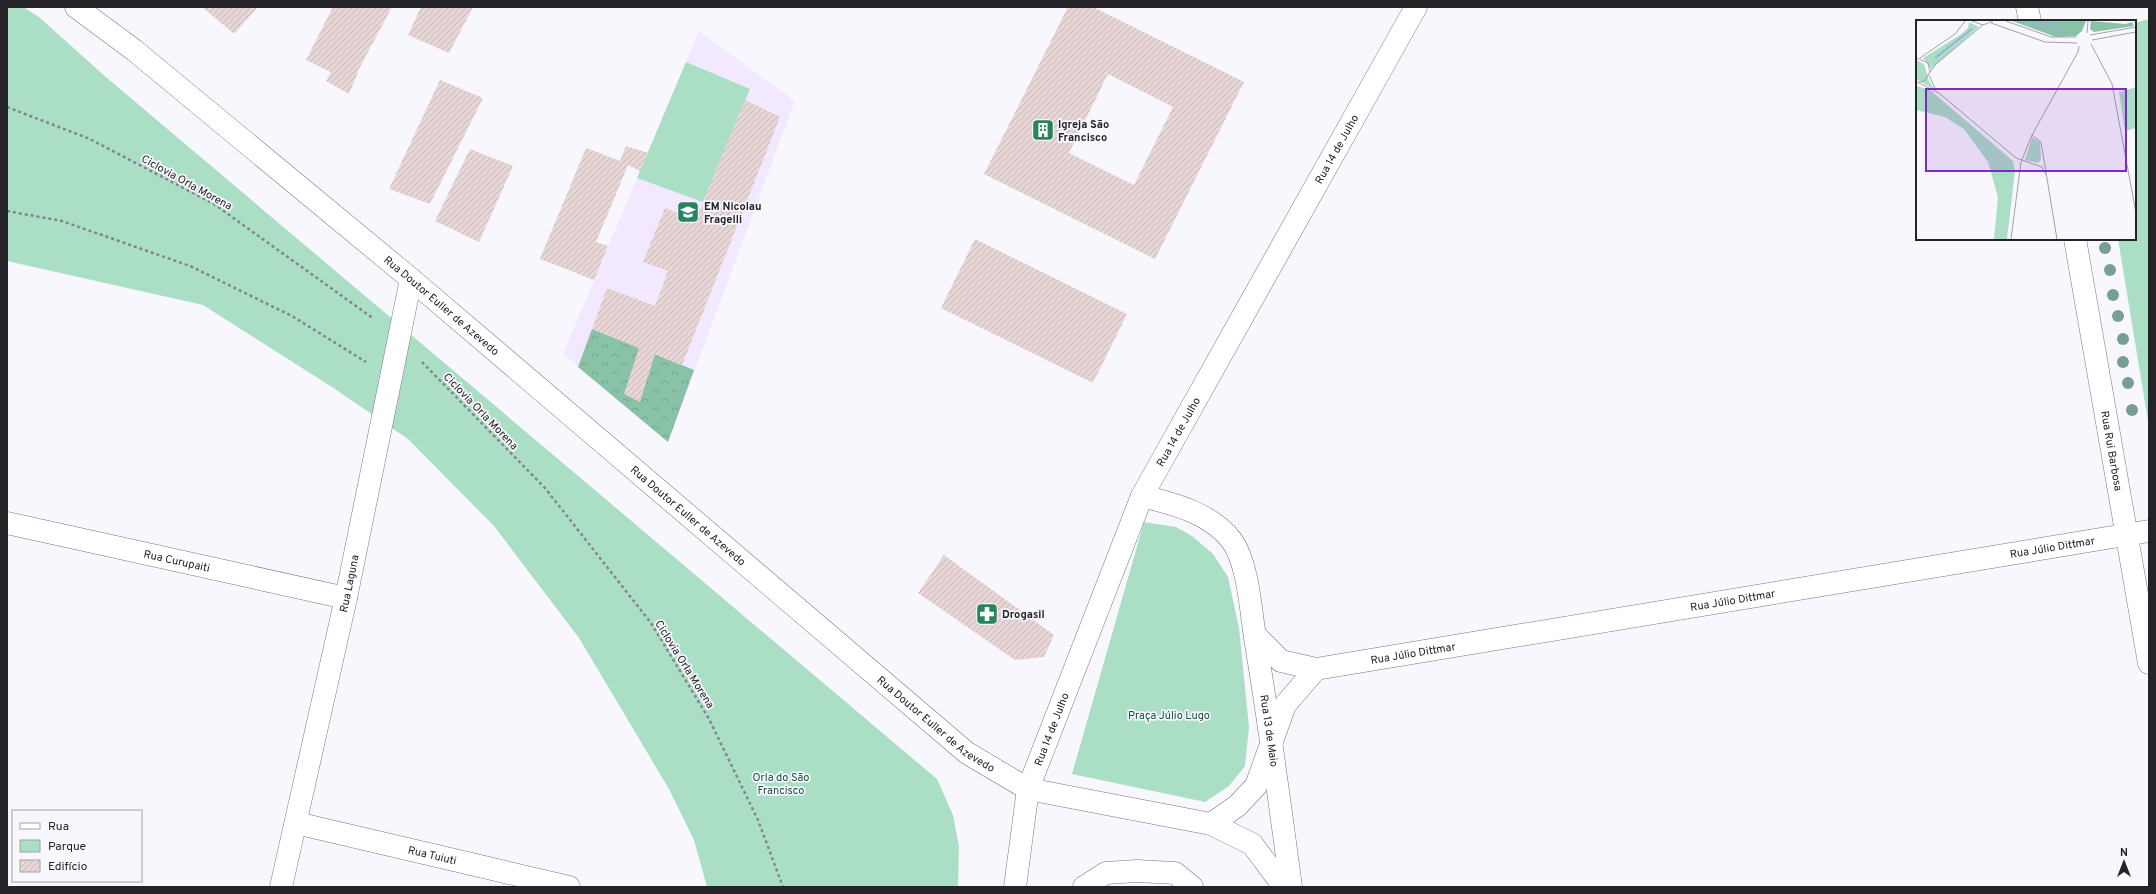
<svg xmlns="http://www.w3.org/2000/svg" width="2156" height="894" font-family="Overpass,sans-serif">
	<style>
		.education { fill: #f3e9ff }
		.forest { fill: url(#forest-crowns) }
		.park { fill: #abdfc5 }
		.building { fill: url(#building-hatch); fill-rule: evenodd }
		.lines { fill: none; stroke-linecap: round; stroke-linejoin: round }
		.minor-casing { stroke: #787682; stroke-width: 23 }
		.path { stroke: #85848a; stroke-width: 2.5; stroke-dasharray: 3 3; stroke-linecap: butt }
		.minor { stroke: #fff; stroke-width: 22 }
		.tree { fill: #779e92 }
		.labels { text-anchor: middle; stroke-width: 3.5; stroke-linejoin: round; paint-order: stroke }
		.poi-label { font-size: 11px; font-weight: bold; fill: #242328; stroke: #f8f7fd; text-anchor: start }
		.street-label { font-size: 11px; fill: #242328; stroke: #f8f7fd }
		.park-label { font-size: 11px; fill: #0d553b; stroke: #f8f7fd }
		.inset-river { fill: none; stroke: #97b2df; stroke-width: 2 }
		.inset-road { fill: none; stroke: #a3a2a8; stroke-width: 1 }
		.view { fill: #7b2cbf; fill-opacity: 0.15; stroke: #7b2cbf; stroke-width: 2 }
		.inset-edge { fill: none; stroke: #242328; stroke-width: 2 }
	</style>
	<defs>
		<pattern id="forest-crowns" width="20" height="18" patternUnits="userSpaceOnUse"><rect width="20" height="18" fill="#89c2a6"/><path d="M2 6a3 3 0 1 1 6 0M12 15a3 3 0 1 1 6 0" fill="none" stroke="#76a68f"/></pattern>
		<pattern id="building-hatch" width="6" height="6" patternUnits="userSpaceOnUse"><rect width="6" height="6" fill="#e7d6d5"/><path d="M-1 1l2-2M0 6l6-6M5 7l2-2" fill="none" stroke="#c6b7b7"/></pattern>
	</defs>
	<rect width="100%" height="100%" fill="#f8f7fd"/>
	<!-- education -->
	<path class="education" d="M699 31 795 101 668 442 563 354Z"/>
	<!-- forest -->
	<path class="forest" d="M592 329 694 370 668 442 578 367Z"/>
	<!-- park -->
	<path class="park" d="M7 7H23L39 17 107 78 937 779 953 815 959 847 958 887H707L694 840 669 789 579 638 494 526 408 439 332 387 203 305 7 261Z
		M2149 19V427L2118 239H2135V23Z
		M686 62 750 89 703 202 637 178Z
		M1144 522 1176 527 1192 536 1213 554 1228 577 1239 628 1249 727 1245 766 1229 786 1205 802 1072 774Z"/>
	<!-- building -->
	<path class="building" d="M202 7H258L234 34Z
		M333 7H392L360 67 349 94 326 81 331 72 306 60Z
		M421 7H473L449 53 408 35Z
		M1068 7H1093L1244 82 1155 259 984 174ZM1108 74 1173 107 1134 185 1069 153Z
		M440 80 483 98 430 204 389 189Z
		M745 100 780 117 682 365 655 354 640 402 624 394 639 348 592 329 607 288 655 306 668 271 643 262 665 208 696 220Z
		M626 146 648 153 640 171 628 165 596 242 608 246 594 280 540 259 586 148 620 161Z
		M470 149 513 166 479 242 435 221Z
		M975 239 1127 314 1093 383 941 308Z
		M944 555 1054 635 1044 657 1015 660 918 593Z"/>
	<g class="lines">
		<!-- minor casing -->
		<g class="minor-casing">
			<g id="minor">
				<path id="s1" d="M76 7 134 50 411 279 967 753 1028 789 1211 824 1252 844 1284 887"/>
				<path d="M2027 7 2030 21"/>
				<path id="s2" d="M2075 239 2149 663"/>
				<path id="s3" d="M1142 496C1174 504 1211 513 1232 541 1248 563 1251 611 1255 638 1269 721 1280 804 1291 887"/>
				<path id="s4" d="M7 523 346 598"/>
				<path id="s5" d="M1255 635 1281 661 1316 669 2149 531"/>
				<path id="s6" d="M296 823 569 887"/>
				<path d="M1211 824 1237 806 1256 786 1285 705 1316 669"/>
				<path id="s7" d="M281 887 346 598 411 279"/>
				<path id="s8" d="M1015 887 1028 789 1142 496 1416 7"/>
				<path d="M1084 887 1106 873 1137 871 1175 873 1192 887"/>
			</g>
		</g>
		<!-- path -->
		<path class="path" d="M7 107 90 139 214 204 374 319
			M7 211 62 221 190 266 292 316 366 362
			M422 362 545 488 651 623 709 719 758 820 783 887"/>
		<!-- minor -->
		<use href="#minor" class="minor"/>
	</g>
	<!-- trees -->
	<g class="tree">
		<circle cx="2105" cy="248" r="6"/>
		<circle cx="2110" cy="270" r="6"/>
		<circle cx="2113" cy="295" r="6"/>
		<circle cx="2118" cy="316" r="6"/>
		<circle cx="2123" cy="339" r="6"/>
		<circle cx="2123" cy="362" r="6"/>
		<circle cx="2128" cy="383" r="6"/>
		<circle cx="2132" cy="410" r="6"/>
	</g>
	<!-- icons -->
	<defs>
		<g id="building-square" transform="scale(1.15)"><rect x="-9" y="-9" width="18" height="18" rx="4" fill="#26855d" stroke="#f8f7fd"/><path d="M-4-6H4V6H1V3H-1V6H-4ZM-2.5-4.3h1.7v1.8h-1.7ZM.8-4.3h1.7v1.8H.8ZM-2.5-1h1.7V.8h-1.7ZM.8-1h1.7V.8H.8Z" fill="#fff"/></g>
		<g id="school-square" transform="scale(1.15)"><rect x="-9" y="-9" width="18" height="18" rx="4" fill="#26855d" stroke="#f8f7fd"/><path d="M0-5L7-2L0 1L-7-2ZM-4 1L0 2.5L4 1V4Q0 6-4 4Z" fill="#fff"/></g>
		<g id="pharmacy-square" transform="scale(1.15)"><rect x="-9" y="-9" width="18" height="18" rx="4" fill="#26855d" stroke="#f8f7fd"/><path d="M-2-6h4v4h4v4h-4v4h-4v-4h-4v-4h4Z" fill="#fff"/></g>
	</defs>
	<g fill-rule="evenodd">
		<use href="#building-square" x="1043" y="130"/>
		<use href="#school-square" x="688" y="212"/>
		<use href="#pharmacy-square" x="987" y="614"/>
	</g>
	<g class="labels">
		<!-- poi labels -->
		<g class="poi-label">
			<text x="1058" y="128">Igreja São<tspan x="1058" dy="13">Francisco</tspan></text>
			<text x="704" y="210">EM Nicolau<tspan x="704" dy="13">Fragelli</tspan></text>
			<text x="1002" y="618">Drogasil</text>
		</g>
		<!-- street labels -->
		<g class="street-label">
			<text dy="4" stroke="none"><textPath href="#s8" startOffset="811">Rua 14 de Julho</textPath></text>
			<text transform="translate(187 182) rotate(29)" y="4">Ciclovia Orla Morena</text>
			<text dy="4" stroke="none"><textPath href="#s1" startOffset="472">Rua Doutor Euller de Azevedo</textPath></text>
			<text transform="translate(481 411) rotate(46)" y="4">Ciclovia Orla Morena</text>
			<text dy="4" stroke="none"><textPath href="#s8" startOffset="487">Rua 14 de Julho</textPath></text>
			<text dy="4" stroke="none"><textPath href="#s2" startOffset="215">Rua Rui Barbosa</textPath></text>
			<text dy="4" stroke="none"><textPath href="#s1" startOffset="796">Rua Doutor Euller de Azevedo</textPath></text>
			<text dy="4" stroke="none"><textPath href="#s5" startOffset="819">Rua Júlio Dittmar</textPath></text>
			<text dy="4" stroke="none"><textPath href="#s4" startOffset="174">Rua Curupaiti</textPath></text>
			<text dy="4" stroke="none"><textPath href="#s7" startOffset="311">Rua Laguna</textPath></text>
			<text dy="4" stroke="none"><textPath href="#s5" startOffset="495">Rua Júlio Dittmar</textPath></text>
			<text dy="4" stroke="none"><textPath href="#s5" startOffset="171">Rua Júlio Dittmar</textPath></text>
			<text transform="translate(685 664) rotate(58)" y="4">Ciclovia Orla Morena</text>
			<text dy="4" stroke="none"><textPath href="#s1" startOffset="1120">Rua Doutor Euller de Azevedo</textPath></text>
			<text dy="4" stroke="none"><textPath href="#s8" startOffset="163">Rua 14 de Julho</textPath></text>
			<text dy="4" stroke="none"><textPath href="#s3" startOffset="297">Rua 13 de Maio</textPath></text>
			<text dy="4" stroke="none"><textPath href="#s6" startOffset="140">Rua Tuiuti</textPath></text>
		</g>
		<!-- park labels -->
		<g class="park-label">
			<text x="1169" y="719">Praça Júlio Lugo</text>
			<text x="781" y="781">Orla do São<tspan x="781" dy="13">Francisco</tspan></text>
		</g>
	</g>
	<!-- overview -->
	<g transform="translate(1916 20)">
		<rect width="220" height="220" fill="#f8f7fd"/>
		<path d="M53 2 63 7 15 49 7 38 44 15 52 8ZM0 40 8 44 13 61 19 70 0 59Z" fill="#abdfc5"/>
		<path d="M96 1H170L166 11 160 16 140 17ZM175 1 210 4 216 2 218 6 178 12 174 9Z" fill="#89c2a6"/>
		<path d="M0 66 14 70 97 141 99 151 91 219H78L82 177 72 142 48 109 29 97 0 90ZM220 67V108L209 111 203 72ZM116 117 124 122 125 139 122 143 109 140Z" fill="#abdfc5"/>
		<path class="inset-river" d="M113 1 117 4 140 7 149 12M19 38 56 9"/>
		<path class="inset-road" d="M56 1 67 5 77 1M90 1 135 17H161M75 3 129 22 161 23M171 13 172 1M174 15 220 7M176 20 220 12M175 24 196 64 220 193M4 38 39 14 49 1M14 52 20 44 67 5M13 55 19 68M0 63 8 61 14 52 12 43 1 38M3 63 23 73 100 138 126 147 130 155M116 115 125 122 141 219M95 219 105 142 116 115 162 32 163 26"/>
		<path class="view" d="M10 69H210V151H10Z"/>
		<rect width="220" height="220" class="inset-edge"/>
	</g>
	<!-- border -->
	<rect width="2156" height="894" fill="none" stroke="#242328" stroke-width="16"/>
	<!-- legend -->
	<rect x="12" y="810" width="130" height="72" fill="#f8f7fd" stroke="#a3a2a8"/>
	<rect x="20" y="823" width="20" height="6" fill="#ffffff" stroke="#a3a2a8"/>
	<text x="48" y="830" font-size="12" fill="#242328">Rua</text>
	<rect x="20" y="840" width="20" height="12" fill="#abdfc5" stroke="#a3a2a8"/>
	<text x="48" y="850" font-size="12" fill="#242328">Parque</text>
	<rect x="20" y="860" width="20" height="12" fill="url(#building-hatch)" stroke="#a3a2a8"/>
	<text x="48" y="870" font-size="12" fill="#242328">Edifício</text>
	<!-- north arrow -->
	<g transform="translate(2124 862)" stroke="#f8f7fd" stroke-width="3" paint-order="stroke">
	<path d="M0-3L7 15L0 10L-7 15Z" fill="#242328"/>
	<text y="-6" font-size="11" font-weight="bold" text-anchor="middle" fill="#242328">N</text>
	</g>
</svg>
